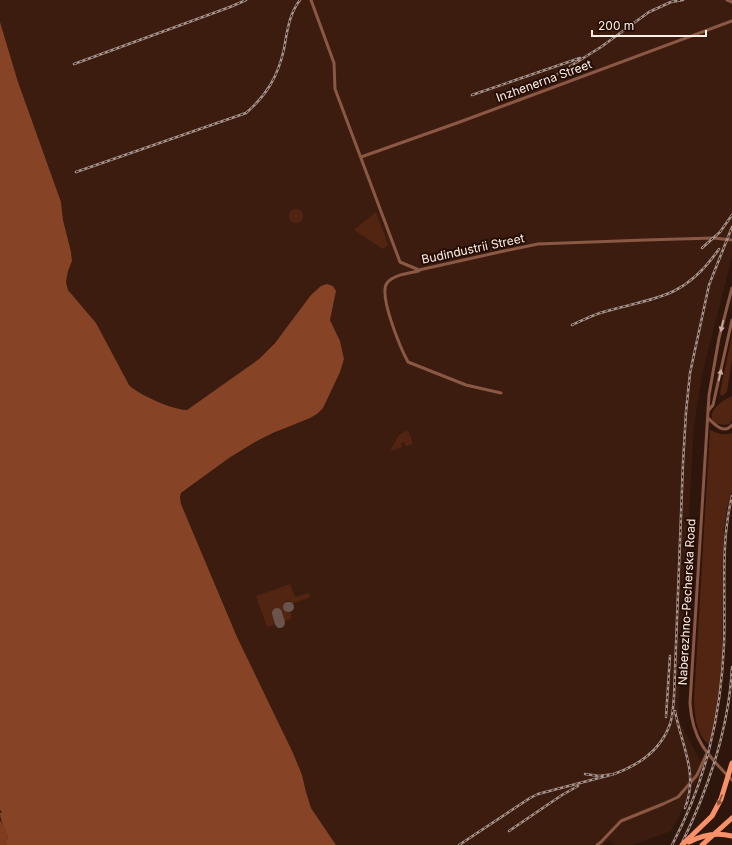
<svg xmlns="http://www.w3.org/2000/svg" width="732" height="845" font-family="Inter,sans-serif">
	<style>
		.built { fill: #3c1c0f }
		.green { fill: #522513 }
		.forest { fill: #803c20 }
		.water { fill: #874326 }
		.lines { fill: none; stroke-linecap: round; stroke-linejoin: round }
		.taxiway { stroke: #6b544c; stroke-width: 10 }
		.street { stroke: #8a5845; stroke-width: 3 }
		.rail-casing { stroke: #a7938c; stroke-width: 2.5 }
		.rail { stroke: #250d04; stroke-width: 1; stroke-dasharray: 3; stroke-linecap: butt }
		.primary-bridge { stroke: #f99168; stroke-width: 5 }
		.oneway { fill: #caab9f }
		.oneway2 { fill: #8f4f36 }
		.labels { text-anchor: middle; stroke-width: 4; stroke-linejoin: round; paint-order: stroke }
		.street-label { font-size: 12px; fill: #feefe9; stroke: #250d04 }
	</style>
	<rect width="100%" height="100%" fill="#2f160c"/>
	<!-- built -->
	<path class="built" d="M0 0H732V257L703 371 694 424 678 718 704 768 671 831 632 845H613L609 840 602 845H336L311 808 306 792 302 775 293 753 237 637 181 504 180 497 181 494 229 458 255 442 317 414 344 359 340 341 330 320 336 291 333 286 327 284 259 359 187 410 174 408 145 397 129 386 96 323 68 290 66 282 68 271 72 261 71 252 63 220 61 202 18 82 0 22Z"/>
	<!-- green -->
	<path class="green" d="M289 216a7 7 0 1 1 14 0a7 7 0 1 1-14 0Z
		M376 212 388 245 383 249 354 230Z
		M732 335V359L727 391 725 394 721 396 720 393Z
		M732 396V419L730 424C717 427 705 420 716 407 720 402 726 399 732 396Z
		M710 430C717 433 724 436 732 433V491L727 508 724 529 722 666 718 699 710 746C696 734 695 717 694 700Z
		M406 431 409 432 413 444 406 446 404 442 401 443 402 447 390 451 399 435Z
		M290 584 295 597 309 593 310 597 292 604 291 602 286 600 292 617 289 620 267 627 256 596Z"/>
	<!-- forest -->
	<path class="forest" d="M0 820 7 831 8 838 4 842 7 845H0Z"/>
	<!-- water -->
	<path class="water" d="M0 22 18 82 61 202 63 220 71 252 72 261 68 271 66 282 68 290 96 323 129 385C139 395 173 410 187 410L259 359 275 343 311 295 321 286 327 284 333 286 336 291 330 320 340 341 344 359 340 372 323 408 317 414 310 418 273 433 255 442 229 458 181 493 180 497 181 504 237 637 293 753 302 775 306 792 311 808 336 845H7L4 842 8 838C7 829 0 823 0 813L2 812 0 810Z"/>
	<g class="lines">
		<!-- taxiway -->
		<path class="taxiway" d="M288 607H289
			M277 613 280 623"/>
		<!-- street -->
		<path class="street" d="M311 0 334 63 335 89 400 262 419 270 504 251 538 244 645 240 714 238 732 240
			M727 0 732 2
			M361 157 457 123 732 21
			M419 271C409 273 393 275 387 283 378 295 401 349 408 362L466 385 501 393
			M732 288 719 338 709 395 690 703C692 739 707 755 732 780
			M708 411 713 405 732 320
			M708 418C714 424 724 435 732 425
			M597 845 601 842 621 821 663 804 678 797 697 775 707 753"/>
		<!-- rail casing -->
		<g class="rail-casing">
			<path id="rail" d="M74 64 230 7 246 0
				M510 92 548 80 601 47 649 12 671 2 683 0
				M472 95 580 58
				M76 172 246 113C267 95 278 76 284 49 287 32 289 14 300 0
				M702 248 720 232 732 215
				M572 325C581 321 591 316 600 313 625 305 651 302 674 291 692 282 708 265 719 249
				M675 711C681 744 699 773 685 808
				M666 717 670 656
				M614 774C639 765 661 750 670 724 673 716 673 706 674 697L683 463 686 412 690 373 709 285 732 227
				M509 831 562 795 578 786
				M459 845 530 798 538 794 614 774 599 776 585 774
				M672 845C706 781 721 716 724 644 726 595 720 545 732 496
				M681 845C708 790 729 729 732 667"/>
		</g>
		<!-- rail -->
		<use href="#rail" class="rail"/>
		<!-- primary-bridge -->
		<path class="primary-bridge" d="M689 842C702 835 717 832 732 836
			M682 845 712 816 721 799 732 763
			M702 845 732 818"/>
	</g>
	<!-- one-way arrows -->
	<defs><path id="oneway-solid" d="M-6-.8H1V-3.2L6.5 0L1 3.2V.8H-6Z"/></defs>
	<g class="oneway">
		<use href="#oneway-solid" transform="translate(722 326) rotate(103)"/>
		<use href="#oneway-solid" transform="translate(720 375) rotate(-77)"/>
	</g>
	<use class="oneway2" href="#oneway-solid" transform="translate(720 800) rotate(112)"/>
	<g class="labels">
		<!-- street labels -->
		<g class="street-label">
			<text transform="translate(544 81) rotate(-20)" y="4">Inzhenerna Street</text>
			<text transform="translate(473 249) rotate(-12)" y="4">Budindustrii Street</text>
			<text transform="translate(687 602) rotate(-87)" y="4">Naberezhno-Pecherska Road</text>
		</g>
	</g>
	<!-- scale -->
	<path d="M592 30v6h114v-6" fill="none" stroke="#feefe9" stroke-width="2"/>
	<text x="598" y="30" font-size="12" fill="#feefe9" stroke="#250d04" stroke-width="3" paint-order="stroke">200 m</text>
</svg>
